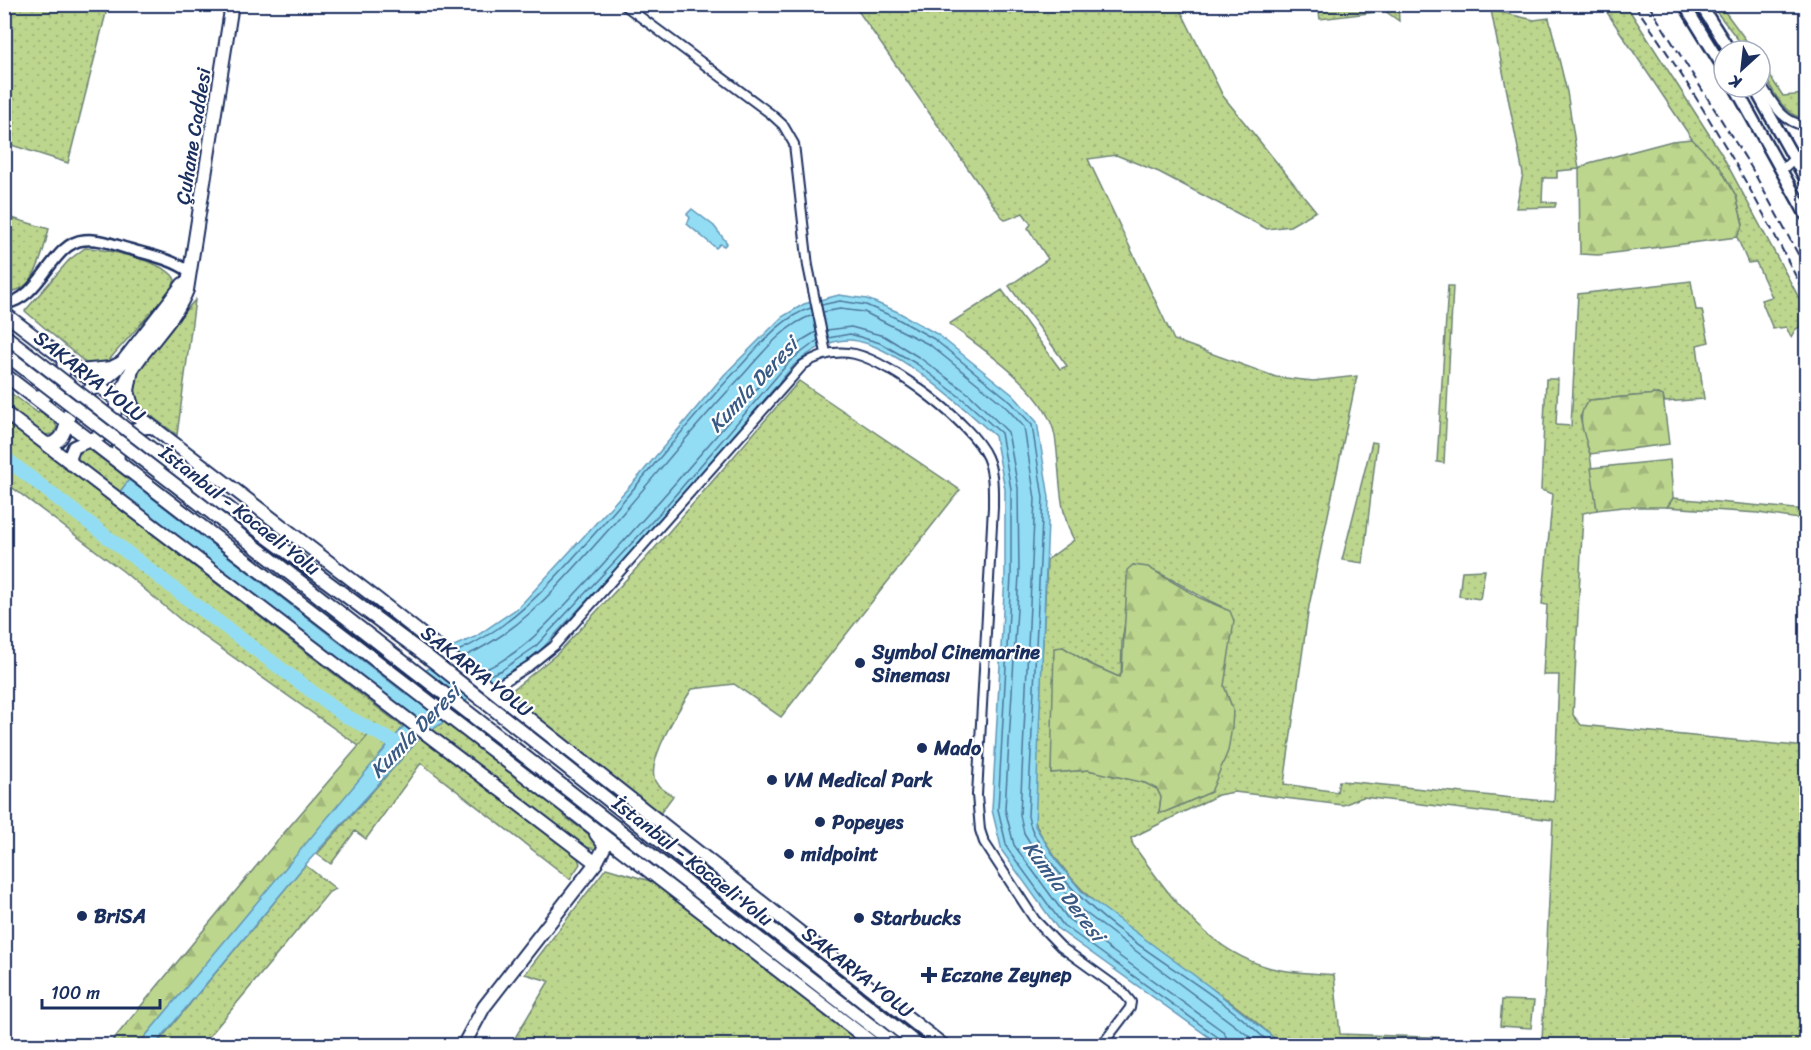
<svg xmlns="http://www.w3.org/2000/svg" width="1811" height="1050" font-family="Sriracha,sans-serif">
	<style>
		.grass { fill: url(#grass-dots); stroke: #6c8276; stroke-width: 1.5; fill-rule: evenodd }
		.forest { fill: url(#forest-firs); stroke: #6c8276; stroke-width: 1.5 }
		.water { fill: #93ddf4; stroke: #6397b8; stroke-width: 1.5 }
		.lines { fill: none; stroke-linecap: round; stroke-linejoin: round }
		.shore { stroke: #4b759a; stroke-width: 1.5 }
		.river { stroke: #93ddf4; stroke-width: 14 }
		.minor-casing { stroke: #1b2f5e; stroke-width: 12 }
		.tertiary-casing { stroke: #1b2f5e; stroke-width: 14 }
		.secondary-casing { stroke: #1b2f5e; stroke-width: 15 }
		.primary-casing { stroke: #1b2f5e; stroke-width: 16 }
		.trunk-casing { stroke: #1b2f5e; stroke-width: 16 }
		.minor { stroke: #fff; stroke-width: 8 }
		.tertiary { stroke: #fff; stroke-width: 9 }
		.secondary { stroke: #fff; stroke-width: 10 }
		.primary { stroke: #fff; stroke-width: 12 }
		.trunk { stroke: #fff; stroke-width: 12 }
		.rail { stroke: #1b2f5e; stroke-width: 2; stroke-dasharray: 9 4.5; stroke-linecap: butt }
		.trunk-bridge-casing { stroke: #1b2f5e; stroke-width: 16; stroke-linecap: butt }
		.trunk-bridge { stroke: #fff; stroke-width: 12 }
		.poi-dot { fill: #1b2f5e; stroke: #fff; stroke-width: 2 }
		.labels { text-anchor: middle; stroke-width: 4.5; stroke-linejoin: round; paint-order: stroke }
		.street-label { font-size: 20px; fill: #1b2f5e; stroke: #fff }
		.poi-label { font-size: 20px; font-weight: bold; fill: #1b2f5e; stroke: #fff; text-anchor: start }
		.water-label { font-size: 21px; font-style: italic; fill: #395a84; stroke: #fff }
	</style>
	<defs>
		<pattern id="grass-dots" width="8" height="8" patternUnits="userSpaceOnUse" patternTransform="scale(1.5)"><rect width="8" height="8" fill="#bdd68d"/><path d="M2 2h.1M6 6h.1" fill="none" stroke="#a2b87c" stroke-width="1.8" stroke-linecap="round"/></pattern>
		<pattern id="forest-firs" width="22" height="20" patternUnits="userSpaceOnUse" patternTransform="scale(1.5)"><rect width="22" height="20" fill="#bdd68d"/><path d="M5 1l3.5 6h-7zM16 11l3.5 6h-7z" fill="#a2b87c"/></pattern>
	</defs>
	<rect width="100%" height="100%" fill="#fff"/>
	<filter id="ink" filterUnits="userSpaceOnUse"><feTurbulence type="fractalNoise" baseFrequency=".0167" numOctaves="2"/><feDisplacementMap in="SourceGraphic" scale="12" xChannelSelector="R" yChannelSelector="G"/><feConvolveMatrix kernelMatrix="1 2 1 2 8 2 1 2 1" color-interpolation-filters="sRGB"/></filter>
	<g filter="url(#ink)">
		<!-- grass -->
		<path class="grass" d="M5 4 108 5 68 163 5 143Z
			M854 5H1178L1223 96 1316 211 1290 226 1267 229 1159 172 1116 155 1088 159 1174 340 1276 377 1313 381 1357 376 1309 606 1284 784 1337 792 1339 781 1354 782 1554 802 1559 675H1543L1547 605 1542 604 1553 494 1541 490 1546 379H1558L1556 425 1571 426 1578 294 1691 281 1696 310H1702L1709 342 1697 345 1704 399 1665 402 1663 396 1658 394 1589 400 1580 417 1590 454 1597 510 1583 513 1573 715 1581 725 1806 747V1045H1281C1210 973 1104 936 1050 849 1043 838 1036 829 1034 816L1047 560 1074 540C1057 507 1061 473 1055 436 1047 391 984 350 949 324L1002 290 1060 369 1067 366 1009 286 1048 259 1028 228 1031 224 1023 213 1006 220 1001 216ZM1133 565C1165 570 1191 594 1221 606L1224 686 1233 710 1211 792 1165 812H1159L1161 797 1157 789 1145 783 1088 770 1051 773 1063 647 1090 664 1121 678 1122 641 1128 604 1127 587ZM1234 792 1343 805 1363 797 1553 820 1542 1041 1340 1034 1334 975C1313 973 1291 973 1271 968 1206 951 1170 895 1133 845L1131 838 1218 795Z
			M1318 5H1398L1399 21 1385 11 1320 19Z
			M1602 5H1626L1721 153 1806 311V322L1795 330 1791 337 1786 327 1773 329 1761 300 1772 297 1756 262 1748 263 1737 237 1743 225 1736 196 1719 166 1696 145Z
			M1711 5H1720L1754 51H1747Z
			M1491 10 1534 20 1549 18 1567 92 1579 169 1557 171V178H1543L1542 202 1556 203 1555 207 1516 208 1523 174Z
			M1760 61 1783 96 1806 94V119C1781 116 1771 86 1760 66Z
			M5 216 49 229C43 250 36 296 5 291Z
			M85 248C103 248 169 262 175 280L170 291 108 361 102 365H88L25 311 69 260Z
			M1448 286H1453L1444 463 1437 462Z
			M195 300 177 435C165 425 146 415 138 401 122 372 177 321 195 300Z
			M799 381 960 490 781 717 734 684 692 689C680 707 646 761 655 781 658 788 668 792 673 796L659 815 505 696 558 653 647 557Z
			M4 388 38 413 40 412 53 420 57 427 53 434 44 435 5 406Z
			M4 420 403 727 391 745 382 737 370 733 359 746 182 621 124 572 5 482Z
			M1372 442 1377 443 1363 563 1342 560Z
			M84 449H89L129 480 119 493 81 465 77 456Z
			M1673 498 1806 510V520L1758 513 1667 507Z
			M1485 570 1480 599 1459 596 1462 571Z
			M445 721 559 807 565 817 599 842 596 849 585 847 429 732Z
			M420 738 516 807 577 856 580 864 570 879 421 763 366 839 355 831 331 864 317 854Z
			M305 865 336 889 329 892 202 1045 155 1046Z
			M606 868 657 883 866 1046H510L549 981 525 974Z
			M1502 1000 1534 1001 1531 1028 1500 1026Z"/>
		<!-- forest -->
		<path class="forest" d="M1692 139 1719 166 1736 196 1743 225 1737 237 1598 255 1580 254 1579 169 1589 163 1672 141Z
			M1658 394 1663 396 1669 444 1590 454C1585 436 1574 415 1589 400Z
			M1670 460 1673 498 1667 507H1623L1597 510 1591 468Z
			M1133 565 1148 567 1198 597 1230 611 1234 621 1224 686 1233 710 1232 727 1228 751 1211 792 1165 812 1159 813 1161 797 1157 789 1145 783 1088 770 1051 773 1054 648 1063 647 1090 664 1119 677 1122 673C1123 638 1127 604 1127 570Z
			M370 733 382 737 391 745 138 1045 108 1046 277 841Z"/>
		<!-- water -->
		<path class="water" d="M692 209 714 226 727 243 724 246 720 244 716 248 687 224 690 218 687 214Z
			M839 295 867 299 898 312 937 334 1013 395 1037 422 1049 498 1035 826 1059 864 1084 894 1210 987 1267 1032 1281 1045H1220L1058 929 1002 851 992 810 1005 575V489L995 436C963 407 895 344 851 340 828 339 811 351 794 365L663 518 539 652 505 676 484 684 445 721 420 738 305 865 155 1045H138L413 715 119 493 129 480 407 695 442 651 475 637 519 607 640 475 724 375 782 317 804 304Z"/>
		<g class="lines">
			<!-- shore -->
			<path class="shore" d="M821 305 840 301 866 305 896 318 934 339 1009 400 1032 425 1043 498 1028 816C1030 830 1038 841 1045 853 1099 939 1203 974 1272 1046
				M823 312 840 309 864 312 930 345 1004 405 1024 427 1035 499 1020 815 1024 833 1048 871 1075 905 1262 1046
				M827 330 851 327 884 336 920 358 969 394 1008 432 1018 488 1019 575 1005 809 1014 845 1068 919 1224 1032 1230 1046
				M828 338 850 334 880 343 917 364 964 400 1001 433 1011 489V576L998 809 1007 848 1063 925 1219 1038 1222 1046
				M456 652C511 628 549 586 588 541 638 486 684 426 735 372 757 349 780 317 811 308
				M463 657C518 633 555 590 594 546 644 491 689 431 741 377 761 355 783 325 813 315
				M481 671C527 653 557 612 591 577 658 505 721 430 785 356L804 339 816 332
				M487 676 502 670 535 647 659 514 790 361 818 340"/>
			<!-- river -->
			<path class="river" d="M4 457 181 594 342 714 398 744"/>
			<!-- minor casing -->
			<g class="minor-casing">
				<path id="minor" d="M623 4 771 114 783 125 794 144 808 266 826 353
					M1760 83C1773 103 1781 122 1806 126
					M1782 170 1806 147
					M491 690 529 666 554 646 803 365C819 354 836 350 855 354 892 363 972 423 987 457 994 473 993 491 993 507L977 795 980 830 984 842 1035 920 1061 947 1122 991 1131 1002 1130 1008 1101 1046"/>
			</g>
			<!-- tertiary casing -->
			<g class="tertiary-casing">
				<path id="tertiary" d="M4 304C42 299 51 243 84 240 99 238 115 245 129 249 150 255 172 259 190 272"/>
			</g>
			<!-- secondary casing -->
			<g class="secondary-casing">
				<path id="secondary" d="M1684 4 1724 69
					M1700 4 1730 51
					M1735 87 1806 215
					M1754 87 1806 180"/>
			</g>
			<!-- primary casing -->
			<g class="primary-casing">
				<path id="primary" d="M67 422 73 400 97 386 117 369 183 284
					M90 440C120 429 109 421 119 398 123 388 127 377 133 368 150 341 175 320 187 290L232 4
					M463 1046 484 1007 596 863"/>
			</g>
			<!-- trunk casing -->
			<g class="trunk-casing">
				<path id="trunk" d="M4 313 377 599 944 1046
					M132 369 128 391 134 414
					M79 371 111 368 123 362
					M4 374 876 1046
					M35 397C58 394 66 381 63 358
					M4 412 596 863
					M46 444C60 444 64 435 67 422
					M118 462C115 439 130 426 151 427
					M71 464 70 457 74 447 90 440
					M223 504 424 654 919 1046
					M213 514 897 1046
					M596 863 605 846 596 834"/>
			</g>
			<!-- minor -->
			<use href="#minor" class="minor"/>
			<!-- tertiary -->
			<use href="#tertiary" class="tertiary"/>
			<!-- secondary -->
			<use href="#secondary" class="secondary"/>
			<!-- primary -->
			<use href="#primary" class="primary"/>
			<!-- trunk -->
			<use href="#trunk" class="trunk"/>
			<!-- rail -->
			<path class="rail" d="M1634 4C1699 97 1757 196 1806 297
				M1648 4 1751 167 1806 269"/>
			<!-- trunk-bridge casing -->
			<g class="trunk-bridge-casing">
				<path id="trunk-bridge" d="M4 335 223 504
					M4 353 213 514"/>
			</g>
			<!-- trunk-bridge -->
			<use href="#trunk-bridge" class="trunk-bridge"/>
		</g>
	</g>
	<!-- markers -->
	<g class="poi-dot">
		<circle cx="860" cy="663" r="6"/>
		<circle cx="922" cy="748" r="6"/>
		<circle cx="772" cy="780" r="6"/>
		<circle cx="820" cy="822" r="6"/>
		<circle cx="789" cy="854" r="6"/>
		<circle cx="82" cy="916" r="6"/>
		<circle cx="859" cy="918" r="6"/>
		<path d="M926 966h6v6h6v6h-6v6h-6v-6h-6v-6h6z"/>
	</g>
	<g class="labels">
		<!-- street labels -->
		<g class="street-label">
			<text transform="translate(193 136) rotate(-81)" y="7">Çuhane Caddesi</text>
			<text transform="translate(90 376) rotate(38)" y="7">SAKARYA YOLU</text>
			<text transform="translate(240 510) rotate(38)" y="7">İstanbul - Kocaeli Yolu</text>
			<text transform="translate(477 671) rotate(38)" y="7">SAKARYA YOLU</text>
			<text transform="translate(693 861) rotate(38)" y="7">İstanbul - Kocaeli Yolu</text>
			<text transform="translate(858 972) rotate(38)" y="7">SAKARYA YOLU</text>
		</g>
		<!-- poi labels -->
		<g class="poi-label">
			<text x="872" y="659">Symbol Cinemarine<tspan x="872" dy="23">Sineması</tspan></text>
			<text x="934" y="755">Mado</text>
			<text x="784" y="787">VM Medical Park</text>
			<text x="832" y="829">Popeyes</text>
			<text x="801" y="861">midpoint</text>
			<text x="94" y="923">BriSA</text>
			<text x="871" y="925">Starbucks</text>
			<text x="941" y="982">Eczane Zeynep</text>
		</g>
		<!-- water labels -->
		<g class="water-label">
			<text transform="translate(753 385) rotate(-47)" y="7">Kumla Deresi</text>
			<text transform="translate(415 731) rotate(-46)" y="7">Kumla Deresi</text>
			<text transform="translate(1064 891) rotate(53)" y="7">Kumla Deresi</text>
		</g>
	</g>
	<!-- margin -->
	<rect width="1811" height="1050" fill="none" stroke="#fff" stroke-width="24"/>
	<rect x="12" y="12" width="1787" height="1026" fill="none" stroke="#1b2f5e" stroke-width="2" filter="url(#ink)"/>
	<!-- north arrow -->
	<g transform="translate(1742 69) rotate(207)"><circle r="28" fill="#ffffff" stroke="#a4acbf" stroke-width="1.5"/>
	<path d="M0-4.5L10 22L0 15L-10 22Z" fill="#1b2f5e"/>
	<text y="-9" font-size="16" font-weight="bold" text-anchor="middle" fill="#1b2f5e">K</text>
	</g>
	<!-- scale -->
	<path d="M42 999v9h118v-9" fill="none" stroke="#1b2f5e" stroke-width="3"/>
	<text x="51" y="999" font-size="18" fill="#1b2f5e" stroke="#ffffff" stroke-width="4.5" paint-order="stroke">100 m</text>
</svg>
